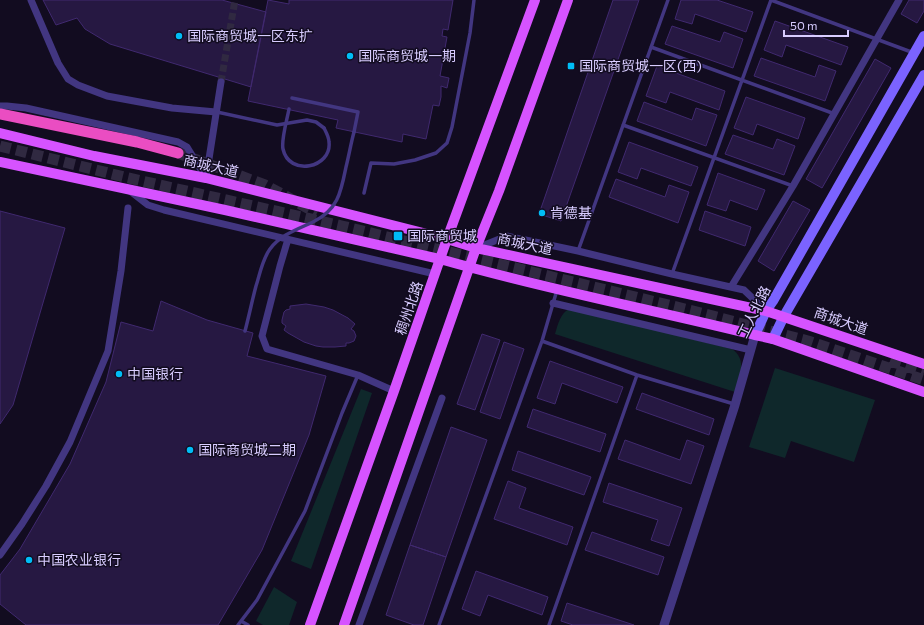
<svg xmlns="http://www.w3.org/2000/svg" width="924" height="625" font-family="Commissioner,'Noto Sans SC',sans-serif">
	<style>
		.green { fill: #0f282b }
		.building { fill: #261842; stroke: #40296f }
		.lines { fill: none; stroke-linecap: round; stroke-linejoin: round }
		.minor-tunnel { stroke: #302941; stroke-width: 7; stroke-dasharray: 7 3.5; stroke-linecap: butt }
		.trunk-tunnel { stroke: #302941; stroke-width: 11; stroke-dasharray: 11 5.5; stroke-linecap: butt }
		.service { stroke: #423681; stroke-width: 3.5 }
		.minor { stroke: #423681; stroke-width: 7 }
		.tertiary { stroke: #423681; stroke-width: 9 }
		.secondary { stroke: #7b63ff; stroke-width: 10 }
		.primary { stroke: #d653ff; stroke-width: 10 }
		.trunk { stroke: #ea4dc2; stroke-width: 11 }
		.service-bridge { stroke: #423681; stroke-width: 3.5 }
		.poi-dot { fill: #00bdf7; stroke: #120c20; stroke-width: 1.5 }
		.labels { text-anchor: middle; stroke-width: 3; stroke-linejoin: round; paint-order: stroke }
		.poi-label { font-size: 14px; fill: #d8ccff; stroke: #120c20; text-anchor: start }
		.street-label { font-size: 14px; fill: #d8ccff; stroke: #120c20 }
	</style>
	<rect width="100%" height="100%" fill="#120c20"/>
	<!-- green -->
	<path class="green" d="M569 309 732 349C748 360 739 377 735 392L555 334C558 324 560 314 569 309Z
		M775 368 875 400 854 462 791 441 785 458 749 447Z
		M361 389 372 393 311 569 291 561Z
		M274 587 297 602 289 625H263L256 621Z"/>
	<!-- building -->
	<path class="building" d="M43 0H222L266 12 251 87 110 44 85 29 77 18 56 25Z
		M268 0 289 4V0H453L448 30 443 29 442 36 447 37 440 76 449 78 447 88 441 86V97L439 106 433 105 426 139 403 134 402 142 336 128 338 120 248 101Z
		M613 0H639L561 221 539 214Z
		M681 0H717L753 12 746 32 695 14 692 24 675 19Z
		M909 0H924V11L917 23 901 14Z
		M775 21 848 47 841 65 786 45 782 57 764 50Z
		M672 26 720 42 724 32 743 39 733 68 665 44Z
		M761 58 815 77 819 65 836 71 825 101 754 76Z
		M875 59 891 68 822 188 806 179Z
		M657 66 725 91 719 110 670 92 666 103 646 96Z
		M746 97 805 118 798 139 757 124 753 135 734 128Z
		M644 102 692 120 696 108 717 115 706 146 637 121Z
		M733 135 773 149 777 139 795 146 784 175 725 154Z
		M629 142 698 167 691 186 641 168 637 179 618 172Z
		M718 173 765 190 757 210 730 200 726 211 707 205Z
		M616 179 665 197 669 185 689 192 678 223 609 197Z
		M793 201 810 210 774 271 758 261Z
		M0 211 65 228 13 405 0 424Z
		M705 211 751 227 745 246 699 230Z
		M161 301 207 320 253 333 247 356 326 376 309 435 262 550 218 625H26L0 604V575L20 549 70 464 106 382 121 322 153 331Z
		M306 304 324 307 333 310 348 318 355 324 351 329 354 331 356 336 354 341 349 343H346V346L335 347H323L316 346 304 342 288 333 284 330 286 326 282 323V320L284 312 286 310 290 309V306Z
		M482 334 500 340 475 410 457 404Z
		M504 342 524 349 500 419 480 412Z
		M550 361 623 387 617 403 562 383 555 404 537 398Z
		M642 393 714 419 709 435 636 409Z
		M533 409 606 434 600 452 527 427Z
		M451 427 487 440 446 557 410 545Z
		M625 440 680 460 687 440 704 446 691 484 618 459Z
		M518 451 591 477 584 495 512 470Z
		M508 481 526 488 519 508 573 527 567 545 494 519Z
		M609 483 682 508 669 546 651 540 658 520 603 502Z
		M592 532 664 557 658 575 585 550Z
		M410 545 446 557 423 625H414L386 615Z
		M476 571 548 597 542 615 488 595 480 616 462 609Z
		M567 603 634 625H573L561 621Z"/>
	<g class="lines">
		<!-- minor-tunnel -->
		<path class="minor-tunnel" d="M221 82 235 0"/>
		<!-- trunk-tunnel -->
		<path class="trunk-tunnel" d="M0 146 124 177 342 226 697 312 808 341 924 380
			M178 153 265 185 317 213
			M890 361 924 372"/>
		<!-- service -->
		<path class="service" d="M771 0 914 53
			M651 47 835 114
			M292 98 358 112 354 132
			M217 112 277 125 307 120 316 122 324 128
			M623 125 793 186
			M364 193 371 163 394 164 415 160 436 153 447 143 452 127 470 33 474 0
			M578 251 668 0
			M672 274 771 0
			M542 341 637 375 734 404
			M241 621 248 625
			M238 625 257 600 305 511 342 413 358 375
			M439 625 542 341 557 290
			M549 625 637 375"/>
		<!-- minor -->
		<path class="minor" d="M31 0 58 63 68 79 78 85 107 96 172 108 216 112
			M0 106H7L26 108 178 142 187 147 206 178
			M206 178 221 82
			M130 191 148 205 164 210 435 274
			M288 239 280 266 262 336 267 349 358 375 394 391
			M477 248 507 236 578 251 672 274 744 290 766 311
			M731 287 793 186 899 0
			M553 303 751 350
			M0 555 22 524 46 486 70 442 108 351 121 271 128 208
			M359 625 442 398"/>
		<!-- tertiary -->
		<path class="tertiary" d="M664 625 735 405 755 335"/>
		<!-- secondary -->
		<path class="secondary" d="M755 335 766 311 773 301 924 36
			M773 339 784 316 924 75"/>
		<!-- primary -->
		<path class="primary" d="M0 133 94 156 206 178 447 239 476 248 766 311 924 364
			M0 162 225 210 440 259C544 289 650 309 755 335L773 339 924 392
			M310 625 394 391 447 239 535 0
			M344 625 476 248 499 191 568 0"/>
		<!-- trunk -->
		<path class="trunk" d="M0 114 137 142 178 153"/>
		<!-- service-bridge -->
		<path class="service-bridge" d="M289 109C287 120 281 140 283 149 289 177 332 168 329 142 329 137 326 132 324 128
			M245 331C249 316 252 301 256 286 260 274 262 260 270 249 280 235 298 229 313 222 338 210 341 192 346 167 349 155 351 143 354 132"/>
	</g>
	<!-- markers -->
	<g class="poi-dot">
		<circle cx="179" cy="36" r="4"/>
		<circle cx="350" cy="56" r="4"/>
		<rect x="567" y="62" width="8" height="8" rx="2"/>
		<circle cx="542" cy="213" r="4"/>
		<rect x="393" y="231" width="10" height="10" rx="2"/>
		<circle cx="119" cy="374" r="4"/>
		<circle cx="190" cy="450" r="4"/>
		<circle cx="29" cy="560" r="4"/>
	</g>
	<g class="labels">
		<!-- poi labels -->
		<g class="poi-label">
			<text x="187" y="41">国际商贸城一区东扩</text>
			<text x="358" y="61">国际商贸城一期</text>
			<text x="579" y="71">国际商贸城一区(西)</text>
			<text x="550" y="218">肯德基</text>
			<text x="407" y="241">国际商贸城</text>
			<text x="127" y="379">中国银行</text>
			<text x="198" y="455">国际商贸城二期</text>
			<text x="37" y="565">中国农业银行</text>
		</g>
		<!-- street labels -->
		<g class="street-label">
			<text transform="translate(211 166) rotate(13)" y="5">商城大道</text>
			<text transform="translate(525 244) rotate(12)" y="5">商城大道</text>
			<text transform="translate(409 308) rotate(-71)" y="5">稠州北路</text>
			<text transform="translate(754 312) rotate(-64)" y="5">工人北路</text>
			<text transform="translate(841 321) rotate(19)" y="5">商城大道</text>
		</g>
	</g>
	<!-- scale -->
	<path d="M784 30v6h64v-6" fill="none" stroke="#d8ccff" stroke-width="2"/>
	<text x="790" y="30" font-size="12" fill="#d8ccff" stroke="#120c20" stroke-width="3" paint-order="stroke">50 m</text>
</svg>
